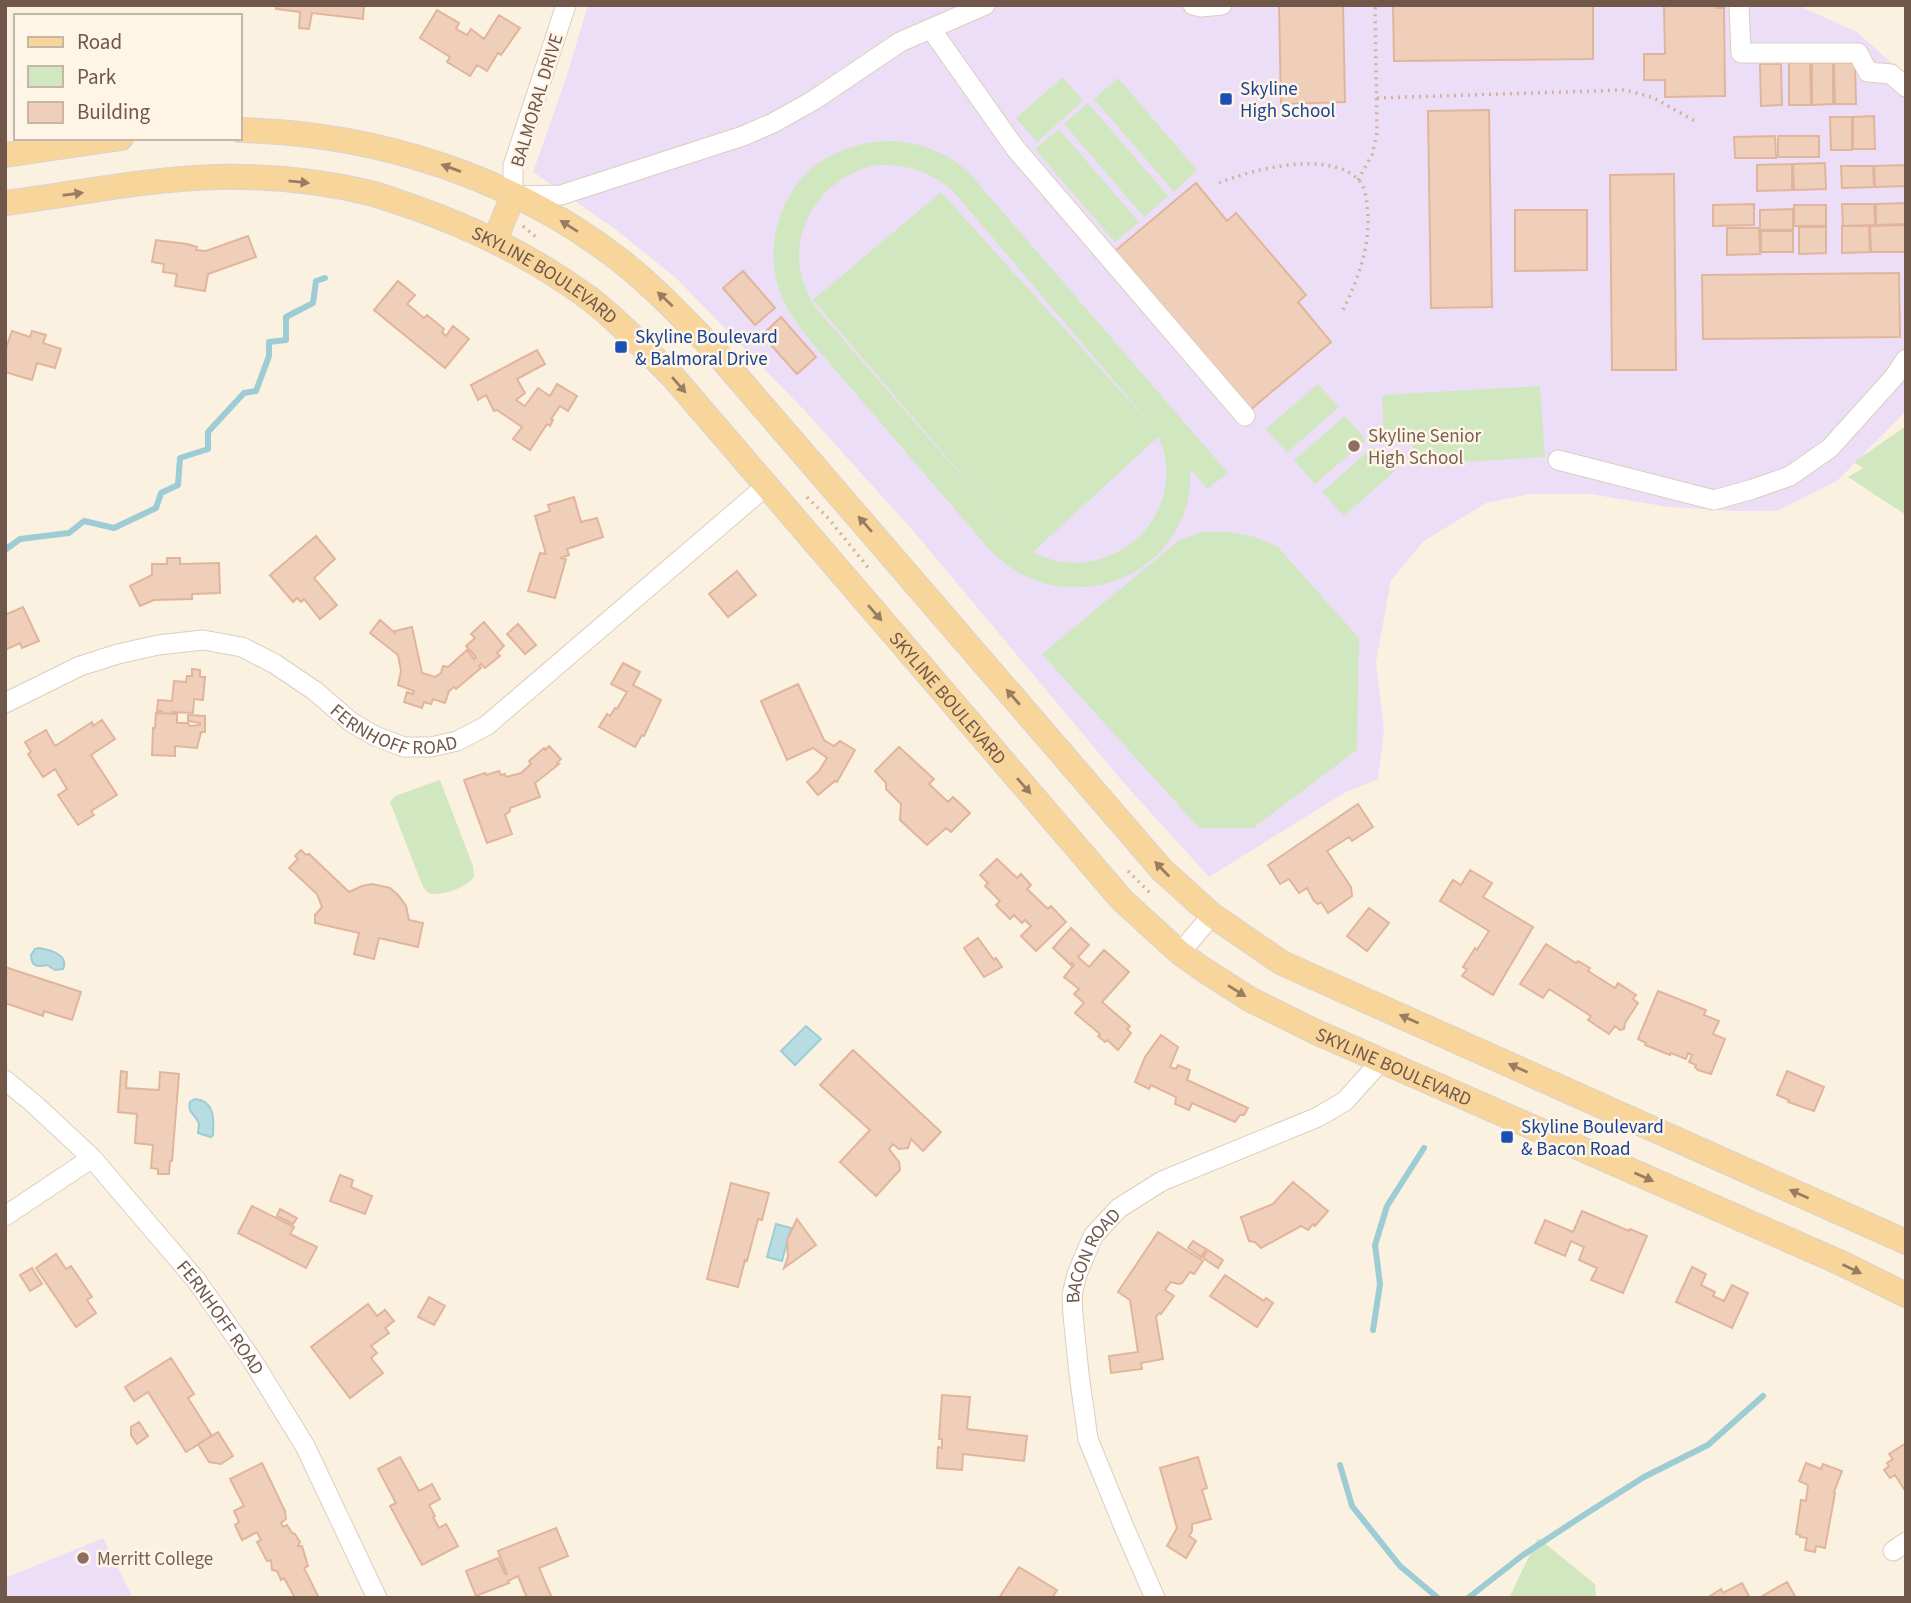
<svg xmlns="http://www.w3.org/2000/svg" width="1911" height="1603" font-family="'Source Sans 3',sans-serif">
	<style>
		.education { fill: #eddef7 }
		.green { fill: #d0e7c0; fill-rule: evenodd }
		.water { fill: #b7dde3; stroke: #9dccd4; stroke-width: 2 }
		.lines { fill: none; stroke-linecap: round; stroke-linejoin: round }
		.stream { stroke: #9dccd4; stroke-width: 6 }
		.building { fill: #efcfba; stroke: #e1b59b; stroke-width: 2 }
		.minor-casing { stroke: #decdbd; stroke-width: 21 }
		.major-casing { stroke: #dad3d0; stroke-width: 26 }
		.path { stroke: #d3b29d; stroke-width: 3.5; stroke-dasharray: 2 5; stroke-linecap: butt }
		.minor { stroke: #fff; stroke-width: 19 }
		.major { stroke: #f7d59b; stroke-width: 24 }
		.oneway { fill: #987d62 }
		.transit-dot { fill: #1a4fb4; stroke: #fef5e6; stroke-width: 2.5 }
		.education-dot { fill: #8d6e63; stroke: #fef5e6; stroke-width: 2.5 }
		.labels { text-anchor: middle; stroke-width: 5; stroke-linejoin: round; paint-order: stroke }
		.transit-label { font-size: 19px; fill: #164399; stroke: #fef5e6; text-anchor: start }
		.street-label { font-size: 19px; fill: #705749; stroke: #fef5e6 }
		.education-label { font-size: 19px; fill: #785e54; stroke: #fef5e6; text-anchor: start }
	</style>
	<rect width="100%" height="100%" fill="#fbf1e1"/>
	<!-- education -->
	<path class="education" d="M588 5H1797L1857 32 1906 76V411L1837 481 1777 511H1733L1668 507 1590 494H1530L1486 503 1424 541 1391 580 1376 662 1384 731 1378 779 1344 793 1209 877 1123 782 915 533 806 412 676 278 615 229 533 172 565 81Z
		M103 1538 133 1598H5V1578Z"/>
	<!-- green -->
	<path class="green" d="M1063 77 1083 101 1037 142 1016 118Z
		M1118 78 1197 170 1174 192 1094 99Z
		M1088 103 1168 196 1144 217 1064 124Z
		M1059 129 1139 222 1115 242 1035 149Z
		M893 141C922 143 949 153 970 174L1228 473 1207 489 1191 469C1190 482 1190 495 1186 507 1159 594 1049 614 989 549L808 338C797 324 786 310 780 292 764 248 779 193 817 164 839 148 866 141 893 141ZM877 165C907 164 930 171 953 191L1155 429 941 192 813 300 1018 541 815 307C806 291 799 274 799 256 799 211 834 173 877 165ZM1158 437C1165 449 1167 464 1166 479 1162 543 1089 583 1033 552Z
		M1318 384 1339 407 1287 453 1266 429Z
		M1540 386 1545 457 1414 465 1412 431 1384 433 1382 395Z
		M1345 416 1366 440 1315 484 1294 460Z
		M1906 426V515L1848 477 1863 468 1854 462Z
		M1373 447 1395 471 1344 516 1322 492Z
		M1202 532H1229L1255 537 1277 546 1359 638 1357 750 1253 828H1199L1042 654 1178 541Z
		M440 780 473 866 474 877C465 888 441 897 428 893L423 887 390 802 395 796Z
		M1538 1538 1595 1584 1596 1598H1509Z"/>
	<!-- water -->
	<path class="water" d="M39 948C51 950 69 955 63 969L55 970 47 965C38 967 31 967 31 955L35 949Z
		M806 1026 821 1039 795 1065 781 1051Z
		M195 1099C215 1101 214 1119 213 1135L211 1137 198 1133 199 1124C196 1114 187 1114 190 1102Z
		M776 1224 791 1228 782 1261 767 1257Z"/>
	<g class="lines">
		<!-- stream -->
		<path class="stream" d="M5 550 20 539 69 533 84 521 114 528 156 508 161 493 178 485 180 458 208 449V432L244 393 256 391 269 356V342L286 340V317L313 303 316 281 325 278
			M1373 1330 1380 1284 1375 1245 1387 1206 1424 1148
			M1340 1465 1352 1506 1400 1566 1438 1598
			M1468 1598 1523 1555 1587 1513 1644 1477 1708 1445 1763 1396"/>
	</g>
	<!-- building -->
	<path class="building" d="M277 5H364L363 19 312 13 309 29 299 28 300 12 276 9Z
		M1279 5H1343L1345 102 1281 104Z
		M1393 5H1593V59L1394 61Z
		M1664 5H1716V8H1724L1725 96 1665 97V80H1644V54H1665Z
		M437 10 459 23 456 29 467 35 471 29 484 39 499 15 520 28 501 55 498 53 487 71 477 65 470 76 447 62 450 57 420 38Z
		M1789 63H1810L1811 105H1789Z
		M1812 63H1833V104L1812 105Z
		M1834 63H1855L1856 104H1835Z
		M1760 64H1781L1782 105 1761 106Z
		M1489 110 1492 307 1431 308 1428 111Z
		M1874 116 1875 149H1853V117Z
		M1830 117H1852V150H1831Z
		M1775 136 1776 158H1735L1734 137Z
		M1778 136H1819V157H1778Z
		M1825 163 1826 189 1794 190 1793 164Z
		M1792 164V190L1757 191V165Z
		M1906 165V186L1875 187 1874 166Z
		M1841 166H1873L1874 187 1842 188Z
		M1674 174 1676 370H1612L1610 175Z
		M1196 183 1227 221 1236 213 1306 295 1298 302 1331 342 1250 410 1115 251Z
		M1906 203V224L1876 225V204Z
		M1754 204V225L1713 226V205Z
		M1842 204H1874L1875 225 1843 226Z
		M1794 205H1826V226H1794Z
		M1793 209V230H1760V210Z
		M1515 210H1587V270L1515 271Z
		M1906 225V252H1871L1870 226Z
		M1842 226H1869L1870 252 1842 253Z
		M1799 227H1826V253L1799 254Z
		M1727 228H1759L1760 254 1727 255Z
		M1761 231H1793V252H1761Z
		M248 236 256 257 208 274 205 291 175 286 177 274 163 272 164 264 152 262 156 240 187 244 197 247 196 250 206 251Z
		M743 271 775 308 755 325 723 288Z
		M1899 273 1900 337 1703 339 1702 275Z
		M398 281 415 295 407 304 424 318 427 315 444 329 442 332 446 336 453 326 469 339 445 368 374 310Z
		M781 317 816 357 797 374 762 335Z
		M12 331 30 337 32 331 46 335 43 343 61 349 55 368 37 363 32 380 5 372V351Z
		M537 350 545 364 517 379 525 393 516 400 525 406 538 388 550 396 557 384 577 396 568 411 560 406 551 419 553 420 550 426 547 424 530 450 513 439 522 427 497 410 494 411 486 395 478 400 471 385Z
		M574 497 581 522 597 518 603 537 567 549 569 555 560 558 566 559 555 598 528 591 540 553 546 554 535 516 550 511 548 505Z
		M316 536 335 559 314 578 337 605 320 619 304 599 301 602 297 598 293 602 270 575Z
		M167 558H180V564L219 563 220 593 192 594V599L154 600 140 606 130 586 152 575V564H167Z
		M737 571 756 595 728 617 709 594Z
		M23 607 39 641 22 648 20 643 5 650V615Z
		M380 620 395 633V631L412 627 422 673 435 677 441 673 443 666 448 667 467 650 474 659 476 657 466 646 475 638 471 634 484 622 504 646 497 653 500 656 485 668 481 664 479 666 481 668 456 689 454 687 449 691 445 703 433 699 431 704 424 702 422 708 404 702 407 692 413 694 414 691 398 685 401 671 398 655 370 633Z
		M518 624 536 645 525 654 507 634Z
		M623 663 640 672 633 685 661 700 644 736 642 735 635 747 599 727 607 714 610 716 615 708 617 709 627 692 611 684Z
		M192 669 200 670V677H205L203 700 194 699 193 713 172 712V714L162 713V711H157L158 700 172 701 174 681 186 682 187 676H192Z
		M798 684 824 740 834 746 840 741 855 750 837 782 835 781 818 795 807 782 819 771 827 758 813 748 787 760 761 701Z
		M156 713 177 714V723H188L190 726 200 725V723L188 721V715L205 716V732H201L197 748 175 746V756L152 755 153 728H155Z
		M102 720 115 739 91 755 117 795 91 811 94 815 78 825 58 795 67 789 55 769 43 777 28 754 31 752 25 742 46 730 55 746 92 722 93 726Z
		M549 746 561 759 557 763 559 764 535 783 540 797 510 808V811L505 815 512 834 487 843 464 780 485 773 486 775 499 771 501 775 505 774 506 777 521 773 531 764 529 761 544 748 545 750Z
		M899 747 934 779 929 784 948 802 953 797 970 813 951 832 946 828 927 845 900 820 901 804 886 789V783L875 771Z
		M1358 804 1373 827 1352 841 1349 837 1327 851 1351 887 1352 896 1328 913 1321 902 1318 904 1314 901 1307 888 1299 893 1289 879 1280 884 1268 865Z
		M301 850 306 855 309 854 349 892 362 886 372 884 390 888 398 895 406 906 409 920 423 923 418 947 379 938 374 959 354 954 359 933 315 923V915L322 907 317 894 289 868 298 859 295 856Z
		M997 859 1017 878 1021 874 1031 885 1027 889 1048 909 1051 906 1066 922 1036 951 1021 936 1031 926 1025 920 1022 923 1014 915 1010 919 996 905 1000 901 985 886 988 883 980 875Z
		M1470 870 1492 883 1483 897 1533 927 1493 995 1462 976 1467 969 1463 967 1475 948 1477 950 1489 931 1440 901 1453 880 1461 885Z
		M1369 908 1389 923 1367 951 1347 936Z
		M1071 928 1089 945 1078 957 1089 967 1104 950 1129 972 1102 1002 1130 1026 1127 1029 1131 1033 1118 1050 1107 1040 1105 1042 1098 1036 1100 1034 1075 1013 1084 1003 1074 994 1079 989 1064 977 1074 965 1072 963 1071 965 1053 948Z
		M978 938 994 960 996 958 1002 967 984 977 964 948Z
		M1546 944 1576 963 1578 961 1590 968 1588 971 1615 988 1618 983 1636 995 1633 999 1638 1003 1625 1023 1624 1029 1620 1030 1615 1026 1609 1034 1588 1020 1591 1016 1549 989 1543 998 1520 984Z
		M5 967 81 992 72 1020 44 1011 43 1016 5 1003Z
		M1658 991 1706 1010 1704 1015 1719 1021 1713 1034 1725 1039 1711 1074 1698 1070 1695 1067 1696 1065 1689 1062 1692 1055 1688 1053 1686 1059 1671 1053 1670 1055 1645 1045 1646 1043 1638 1039Z
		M1161 1035 1178 1047 1170 1067 1176 1069 1178 1065 1190 1070 1187 1080 1248 1108 1244 1115H1240L1235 1122 1192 1103 1189 1110 1175 1104 1176 1097 1151 1085 1149 1089 1135 1082 1145 1057Z
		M853 1050 941 1132 923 1151 911 1139 908 1148 899 1149 893 1144 889 1149 899 1162 900 1170 876 1196 840 1162 870 1130 820 1085Z
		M121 1071 127 1072 126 1088 159 1090 160 1072 179 1074 172 1161H170L169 1174H158V1169L151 1168 153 1145 135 1143 137 1114 118 1112Z
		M1787 1071 1824 1087 1814 1111 1788 1102 1789 1100 1777 1095Z
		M340 1175 353 1180 351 1187 372 1196 365 1214 330 1201Z
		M1293 1182 1328 1211 1315 1226 1313 1224 1308 1230 1301 1226 1261 1248 1255 1242 1249 1241 1241 1217 1273 1204Z
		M731 1183 769 1193 762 1220 758 1219 747 1261 745 1260 738 1287 707 1279Z
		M252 1206 294 1227 290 1234 317 1247 306 1268 238 1233Z
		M280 1209 297 1218 293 1224 277 1216Z
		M1582 1211 1629 1231 1630 1229 1647 1236 1623 1293 1591 1280 1597 1268 1579 1260 1584 1247 1571 1241 1565 1256 1535 1243 1545 1220 1573 1232Z
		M797 1219 816 1245 784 1268 788 1257 787 1240Z
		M1158 1232 1203 1261 1194 1274 1190 1272 1182 1283 1178 1284 1171 1282 1165 1290 1174 1296 1161 1314 1159 1313 1156 1317 1163 1359 1141 1363 1142 1369 1111 1373 1109 1356 1138 1352 1130 1300 1118 1292Z
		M1193 1241 1206 1249 1201 1257 1188 1248Z
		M1208 1250 1223 1260 1218 1268 1203 1258Z
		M56 1254 66 1269 71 1266 92 1297 87 1300 96 1313 76 1327 36 1268Z
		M1692 1267 1706 1274 1701 1285 1715 1292 1713 1296 1724 1301 1732 1285 1748 1293 1732 1328 1676 1302Z
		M32 1268 42 1284 30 1291 20 1275Z
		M1225 1275 1264 1301 1266 1298 1273 1303 1257 1327 1210 1296Z
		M429 1297 445 1306 434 1325 418 1317Z
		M368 1304 377 1316 385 1310 394 1321 385 1328 389 1333 371 1346 377 1353 371 1358 383 1373 350 1398 311 1347Z
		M171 1358 194 1394 188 1398 212 1436 186 1452 148 1392 134 1401 125 1387Z
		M942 1395 970 1397 967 1429 1027 1436 1024 1461 963 1454 962 1470 937 1468 938 1447 942 1448V1439H939Z
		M139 1422 148 1436 137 1444 131 1435V1427Z
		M218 1432 233 1456 221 1464 209 1462 198 1444Z
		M1906 1443V1492L1895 1475 1890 1478 1884 1470 1889 1466 1887 1463 1893 1459 1889 1454Z
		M400 1457 419 1491 432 1484 440 1499 429 1505 435 1516 433 1517 439 1528 446 1524 458 1546 422 1565 390 1506 396 1503 378 1469Z
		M1198 1457 1207 1488 1202 1490 1211 1519 1192 1524V1531L1189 1536 1196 1541 1186 1558 1167 1546 1177 1528 1160 1468Z
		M262 1463 285 1511 286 1519 281 1523 283 1527 287 1525 292 1533 295 1534 300 1542 298 1546H302L308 1566 304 1568 319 1598H295L284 1578 281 1580 277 1571 272 1570 271 1560 267 1561 257 1542 261 1540 257 1532 242 1540 235 1525 239 1522 234 1511 244 1506 230 1479Z
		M1806 1463 1821 1469 1823 1464 1842 1471 1834 1492 1835 1493 1825 1548 1816 1546 1815 1552 1805 1550 1807 1538 1800 1537V1535L1796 1534 1801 1500 1806 1501 1808 1485 1799 1481Z
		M556 1528 568 1556 539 1568 552 1598H527L518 1576 508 1581 509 1583 476 1596 466 1571 498 1558 505 1574H507L498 1551Z
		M1019 1567 1057 1590 1052 1598H999Z
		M1787 1582 1796 1598H1759Z
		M1742 1583 1750 1598H1707L1721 1589 1723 1593Z"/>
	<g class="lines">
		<!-- minor casing -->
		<g class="minor-casing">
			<g id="minor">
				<path d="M566 5 513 166V196L561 195 743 136 773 123 814 100 900 42 985 5"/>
				<path d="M1193 5 1201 7 1222 5"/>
				<path d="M1739 5 1741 53H1858L1868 72 1891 74 1906 87"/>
				<path d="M931 29 1015 148 1245 416"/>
				<path d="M1558 460 1714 500 1753 489 1790 476 1830 448 1894 377 1906 359"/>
				<path id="s1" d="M5 703 80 666 118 654 158 645 203 640 242 647 275 664 315 691 351 722 375 736 404 747H431L457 741 486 726 766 486"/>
				<path d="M1180 953 1212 915"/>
				<path id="s2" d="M5 1080 33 1103 92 1158 196 1280 252 1360 305 1446 377 1598"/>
				<path d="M5 1216 92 1158"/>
				<path d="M1893 1551 1906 1542"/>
				<path id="s3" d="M1155 1598 1124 1527 1088 1439 1079 1374 1073 1315 1072 1295 1077 1274 1093 1236 1119 1208 1162 1181 1318 1117 1345 1101 1381 1061"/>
			</g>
		</g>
		<!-- major casing -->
		<g class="major-casing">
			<g id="major">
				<path d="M240 130C376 133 513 177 621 261 655 288 684 319 714 350L1162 870 1212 915 1282 963 1906 1242"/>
				<path d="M5 155 121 138"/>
				<path id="s4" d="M5 203C75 194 146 179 216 177 266 176 321 181 370 193 383 196 397 202 410 206 474 228 534 258 589 298 620 322 647 351 674 378L1122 900 1180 953 1204 970 1251 1000 1316 1032 1841 1263 1906 1295"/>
				<path d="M495 240 513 196"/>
			</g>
		</g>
		<!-- path -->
		<path class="path" d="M1377 98 1625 90 1652 97 1695 121
			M1358 180 1372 155 1377 133 1375 5
			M1219 183C1253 169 1327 150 1358 179 1364 185 1366 196 1367 204 1372 242 1359 278 1342 312
			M523 226 536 237
			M807 497 829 519 870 570
			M1128 871 1152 895"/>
		<!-- minor -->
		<use href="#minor" class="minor"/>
		<!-- major -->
		<use href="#major" class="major"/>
	</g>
	<!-- one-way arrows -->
	<defs><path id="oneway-solid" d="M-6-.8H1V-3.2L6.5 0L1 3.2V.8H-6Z" transform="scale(1.75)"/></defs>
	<g class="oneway">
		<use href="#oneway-solid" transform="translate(451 168) rotate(-160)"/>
		<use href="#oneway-solid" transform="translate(299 182) rotate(6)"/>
		<use href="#oneway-solid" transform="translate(73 194) rotate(-8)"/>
		<use href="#oneway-solid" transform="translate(569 226) rotate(-148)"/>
		<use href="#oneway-solid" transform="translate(665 299) rotate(-137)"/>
		<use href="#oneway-solid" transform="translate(679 385) rotate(49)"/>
		<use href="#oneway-solid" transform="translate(865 524) rotate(-131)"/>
		<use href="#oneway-solid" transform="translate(875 613) rotate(49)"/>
		<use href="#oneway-solid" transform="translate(1013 697) rotate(-131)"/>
		<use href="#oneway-solid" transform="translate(1024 786) rotate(49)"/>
		<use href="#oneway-solid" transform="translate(1162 869) rotate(-134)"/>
		<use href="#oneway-solid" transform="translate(1237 991) rotate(32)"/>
		<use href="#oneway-solid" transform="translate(1409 1019) rotate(-156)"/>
		<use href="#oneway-solid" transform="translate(1518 1068) rotate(-156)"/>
		<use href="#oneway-solid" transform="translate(1644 1177) rotate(24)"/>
		<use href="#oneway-solid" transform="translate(1799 1194) rotate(-156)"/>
		<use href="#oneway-solid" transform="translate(1852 1269) rotate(26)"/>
	</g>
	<!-- markers -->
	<g class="transit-dot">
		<rect x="1219" y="92" width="14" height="14" rx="3.5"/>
		<rect x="614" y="340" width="14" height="14" rx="3.5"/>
		<rect x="1500" y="1130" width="14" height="14" rx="3.5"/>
	</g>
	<g class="education-dot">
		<circle cx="1354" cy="446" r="7"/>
		<circle cx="83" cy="1558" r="7"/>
	</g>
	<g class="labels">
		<!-- transit labels -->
		<g class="transit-label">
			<text x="1240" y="95">Skyline<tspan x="1240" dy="22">High School</tspan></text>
			<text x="635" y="343">Skyline Boulevard<tspan x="635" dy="22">&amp; Balmoral Drive</tspan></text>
			<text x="1521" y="1133">Skyline Boulevard<tspan x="1521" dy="22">&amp; Bacon Road</tspan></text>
		</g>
		<!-- street labels -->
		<g class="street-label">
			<text transform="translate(536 100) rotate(-73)" y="7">BALMORAL DRIVE</text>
			<text dy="7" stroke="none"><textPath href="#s4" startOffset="562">SKYLINE BOULEVARD</textPath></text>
			<text dy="7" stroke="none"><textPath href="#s4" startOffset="1150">SKYLINE BOULEVARD</textPath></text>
			<text dy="7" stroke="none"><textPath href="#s1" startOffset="427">FERNHOFF ROAD</textPath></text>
			<text dy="7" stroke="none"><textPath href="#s4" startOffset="1738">SKYLINE BOULEVARD</textPath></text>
			<text dy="7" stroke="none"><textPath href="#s3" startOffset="362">BACON ROAD</textPath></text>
			<text dy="7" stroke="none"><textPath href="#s2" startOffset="322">FERNHOFF ROAD</textPath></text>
		</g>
		<!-- education labels -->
		<g class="education-label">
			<text x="1368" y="442">Skyline Senior<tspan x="1368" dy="22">High School</tspan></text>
			<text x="97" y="1565">Merritt College</text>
		</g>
	</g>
	<!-- border -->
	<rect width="1911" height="1603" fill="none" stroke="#705749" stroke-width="14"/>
	<!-- legend -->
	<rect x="14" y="14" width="228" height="126" fill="#fef5e6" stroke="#c5b6a7" stroke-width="2"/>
	<rect x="28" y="37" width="35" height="10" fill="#f7d59b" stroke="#c5b6a7" stroke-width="2"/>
	<text x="77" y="49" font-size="21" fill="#705749">Road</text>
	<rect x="28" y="66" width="35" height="21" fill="#d0e7c0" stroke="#c5b6a7" stroke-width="2"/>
	<text x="77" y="84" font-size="21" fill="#705749">Park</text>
	<rect x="28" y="102" width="35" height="21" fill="#efcfba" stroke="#c5b6a7" stroke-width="2"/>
	<text x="77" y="119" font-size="21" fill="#705749">Building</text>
</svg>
